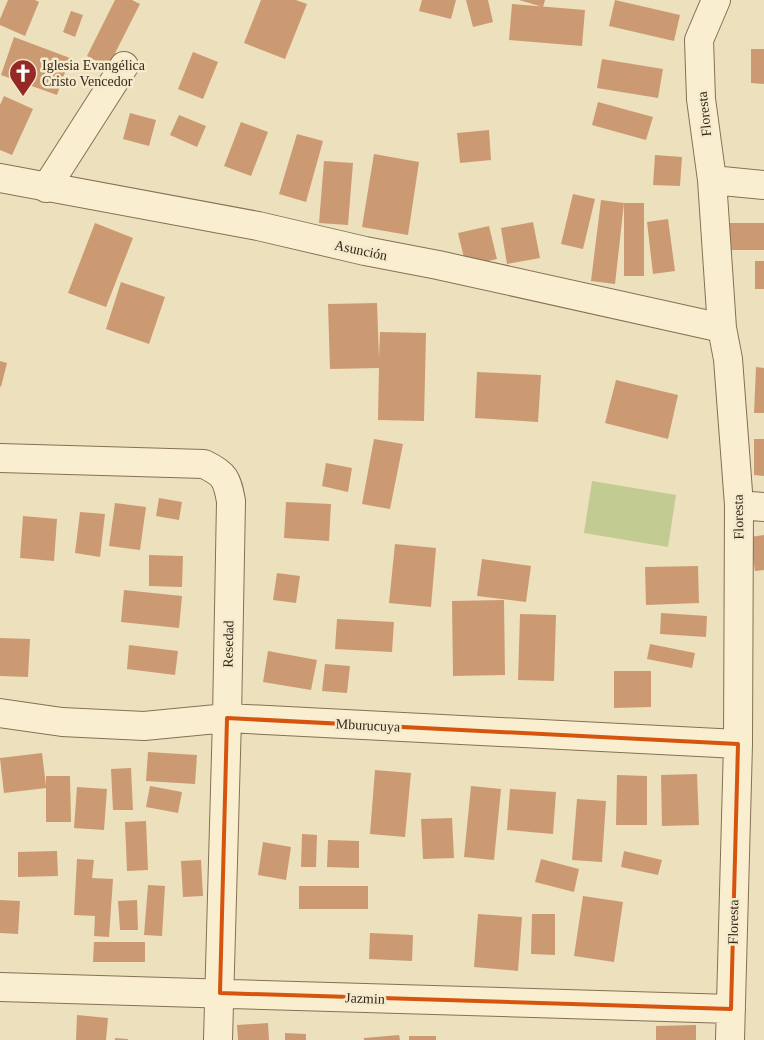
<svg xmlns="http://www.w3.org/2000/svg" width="764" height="1040" font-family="'Times New Roman',serif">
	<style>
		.green { fill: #c2cb91 }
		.building { fill: #cc9a72 }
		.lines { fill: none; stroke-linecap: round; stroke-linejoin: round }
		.minor-casing { stroke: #857056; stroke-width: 30 }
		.minor { stroke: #f9eed0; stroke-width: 28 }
		.marked { fill: none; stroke: #d6540e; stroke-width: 4; stroke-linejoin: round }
		.labels { text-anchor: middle; stroke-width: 5; stroke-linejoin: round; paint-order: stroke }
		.poi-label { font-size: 14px; fill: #34281b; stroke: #f5eacc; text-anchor: start }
		.street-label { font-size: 14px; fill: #34281b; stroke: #f5eacc }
	</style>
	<rect width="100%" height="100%" fill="#ede0bd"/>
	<!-- green -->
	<path class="green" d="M592 481 676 495 668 547 584 533Z"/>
	<!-- building -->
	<path class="building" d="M8 0H35L39 2 25 36 0 25V19Z
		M115 0H132L140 4 108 67 87 56Z
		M261 0H296L307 4 285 59 244 43Z
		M422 0H456L451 19 419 11Z
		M466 0H488L493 22 473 27Z
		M519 0H545L543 7Z
		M615 0 680 15 674 41 609 26Z
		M512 4 585 10 582 46 509 40Z
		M71 11 83 15 75 37 63 32Z
		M14 37 70 58 57 95 1 75Z
		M751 49H764V84L751 83Z
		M193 52 218 62 203 99 178 89Z
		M602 59 663 69 658 98 597 88Z
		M4 96 33 109 12 155 0 150V105Z
		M598 102 653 117 646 140 592 125Z
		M130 113 156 120 149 146 123 139Z
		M179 115 206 126 197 147 170 135Z
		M241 122 268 132 251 176 224 166Z
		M489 130 491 160 460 163 457 133Z
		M297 134 323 141 306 202 279 194Z
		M374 154 419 162 408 235 362 227Z
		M655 155 682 157 680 186 653 185Z
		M324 161 353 163 348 225 319 223Z
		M573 194 595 199 583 249 561 244Z
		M601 200 624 203 615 284 591 281Z
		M624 203H644V276H624Z
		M668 219 675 271 653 274 647 222Z
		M533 222 540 258 507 264 501 228Z
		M95 223 133 238 106 307 68 293Z
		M728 223H764V250H728Z
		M489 226 497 259 466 266 458 233Z
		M755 261H764V289H755Z
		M121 282 165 297 149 344 106 329Z
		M377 303 379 358 380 332 426 333 424 421 378 420 379 368 330 369 328 304Z
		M0 361 7 363 1 387 0 386Z
		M756 367 764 368V413H754Z
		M477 372 541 375 538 422 475 418Z
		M616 380 678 395 668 439 605 423Z
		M374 439 403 444 390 509 362 504Z
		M754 439H764V476L754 475Z
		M326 463 352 468 348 492 322 486Z
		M159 498 182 502 179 520 156 516Z
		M286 502 331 504 329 541 284 538Z
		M115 503 146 507 140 550 109 546Z
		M80 512 105 514 100 557 75 553Z
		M23 516 57 519 54 561 20 558Z
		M764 535V570L755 571 750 537Z
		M395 544 436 548 431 607 389 603Z
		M149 555 183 556 182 587 149 586Z
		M482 559 531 566 526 602 477 596Z
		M698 566 699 603 646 605 645 567Z
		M277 573 300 576 296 603 273 600Z
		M124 590 182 596 179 628 121 622Z
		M504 600 505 675 453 676 452 601Z
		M661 613 707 616 706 637 660 634Z
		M520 614 556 615 554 681 518 680Z
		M337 619 394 622 392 652 335 649Z
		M0 638 30 639 28 677 0 676Z
		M650 644 695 653 692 668 647 659Z
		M129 645 178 651 175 675 127 669Z
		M268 651 317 660 311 690 263 682Z
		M325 664 350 666 347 693 322 691Z
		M614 671H651V707L614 708Z
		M148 752 197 755 195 784 146 781Z
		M42 753 46 786V776H70L71 822H46V788L4 793 0 758Z
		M131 768 133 810H113L111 769Z
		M375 770 411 773 405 837 370 834Z
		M697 774 699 825 662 826 661 775Z
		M617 775 647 776V825H616Z
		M150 786 182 792 178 813 146 807Z
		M471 786 501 789 494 860 464 857Z
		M77 787 107 789 104 830 74 828Z
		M510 789 556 792 553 834 507 830Z
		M577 799 606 801 602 862 572 860Z
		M452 818 454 858 423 859 421 819Z
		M146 821 148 870 127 871 125 822Z
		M302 834 317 835 316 867H301Z
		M328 840 359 841V868L327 867Z
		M263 842 291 847 286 880 258 875Z
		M57 851 58 876 18 877V852Z
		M624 851 662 860 658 875 621 867Z
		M77 859 94 860 92 878 113 879 109 937 94 936 95 916 74 915Z
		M541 859 579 869 574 892 535 882Z
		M201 860 203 896 183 897 181 861Z
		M148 885 165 886 162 936 144 935Z
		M299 886H368V909H299Z
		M583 896 623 902 614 962 574 956Z
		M0 900 20 901 18 934 0 933Z
		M137 900 138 930H120L118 901Z
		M478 914 522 917 518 971 474 967Z
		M532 914H555V955L531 954Z
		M370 933 413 935 412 961 369 959Z
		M94 942H145V962H93Z
		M77 1015 108 1018 106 1040H76Z
		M268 1023 269 1040H238L237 1025Z
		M696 1025V1040H656V1026Z
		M285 1033 306 1034V1040H285Z
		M399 1035 400 1040H364V1038Z
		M409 1036H436V1040H409Z
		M115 1038 128 1039V1040H115Z"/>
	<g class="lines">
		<!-- minor casing -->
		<g class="minor-casing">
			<path id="minor" d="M716 0 699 40 701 99 712 180 722 328 728 359 739 505 738 744 730 1040
				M0 178 258 226 365 251 438 265 722 328
				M712 180 764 185
				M46 188 124 66
				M0 458 204 464C225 474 227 479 231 501L227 718 218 1040
				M739 505 764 507
				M0 713 62 722 144 726 227 718 738 744
				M0 987 731 1009"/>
		</g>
		<!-- minor -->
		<use href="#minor" class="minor"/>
	</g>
	<!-- marked area -->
	<path class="marked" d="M227 718 738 744 731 1009 220 993Z"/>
	<!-- icons -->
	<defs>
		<g id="church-pin" transform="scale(1.4375)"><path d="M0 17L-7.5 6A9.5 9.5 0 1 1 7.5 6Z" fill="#942926" stroke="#f5eacc"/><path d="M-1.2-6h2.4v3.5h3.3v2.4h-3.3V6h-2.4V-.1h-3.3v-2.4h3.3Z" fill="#fff"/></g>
	</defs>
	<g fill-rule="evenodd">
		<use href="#church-pin" x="23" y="73"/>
	</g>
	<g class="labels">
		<!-- poi labels -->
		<g class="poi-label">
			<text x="42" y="70">Iglesia Evangélica<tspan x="42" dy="16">Cristo Vencedor</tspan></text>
		</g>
		<!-- street labels -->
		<g class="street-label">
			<text transform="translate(704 114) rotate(-96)" y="5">Floresta</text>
			<text transform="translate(361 250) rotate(12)" y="5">Asunción</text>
			<text transform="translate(738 517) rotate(-91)" y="5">Floresta</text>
			<text transform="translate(228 644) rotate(-89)" y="5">Resedad</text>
			<text transform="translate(368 725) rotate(3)" y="5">Mburucuya</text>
			<text transform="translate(733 922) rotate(-89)" y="5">Floresta</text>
			<text transform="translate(365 998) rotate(2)" y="5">Jazmin</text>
		</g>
	</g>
</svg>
